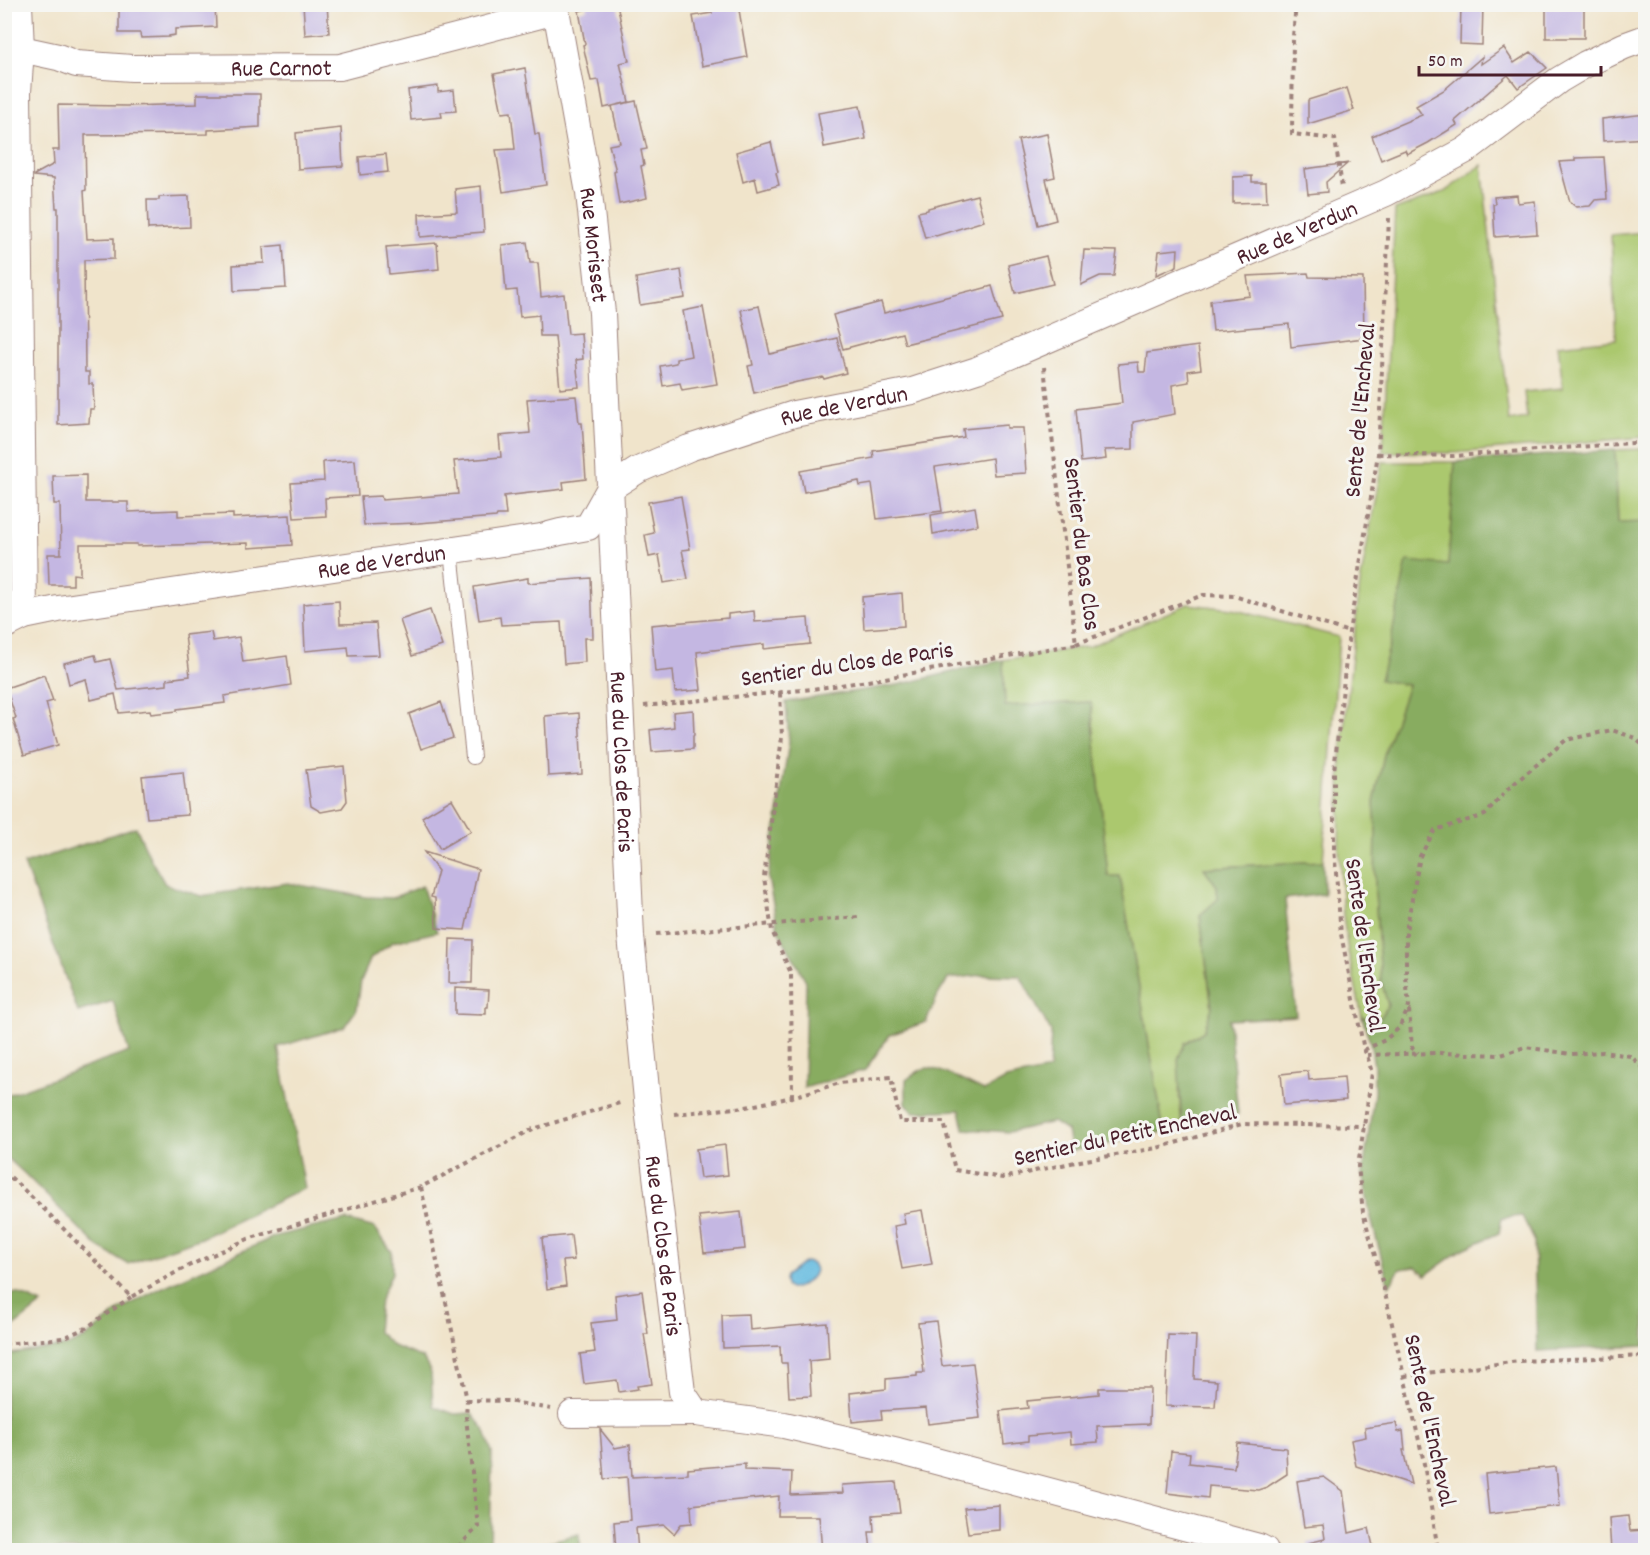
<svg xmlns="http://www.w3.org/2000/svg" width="1650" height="1555" font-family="Dekko,sans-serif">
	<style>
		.green { fill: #abc86e; stroke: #7a744c; stroke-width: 1.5 }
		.forest { fill: #88ac61; stroke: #696646; stroke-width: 1.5 }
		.water { fill: #62badf; stroke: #566c85; stroke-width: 1.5 }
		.building { fill: #c4b7e2 }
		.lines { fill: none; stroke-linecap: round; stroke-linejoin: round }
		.lane-casing { stroke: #9d827b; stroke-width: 16 }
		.street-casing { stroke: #9d827b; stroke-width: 28 }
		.path { stroke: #9d827b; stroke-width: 4; stroke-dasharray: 4.5 4.5; stroke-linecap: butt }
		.lane { stroke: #fff; stroke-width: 14 }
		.street { stroke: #fff; stroke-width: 26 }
		.labels { text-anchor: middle; stroke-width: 6; stroke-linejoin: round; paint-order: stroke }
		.street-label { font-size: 24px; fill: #4a1f2b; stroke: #f6f6f2 }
	</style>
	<rect width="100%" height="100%" fill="#f6f6f2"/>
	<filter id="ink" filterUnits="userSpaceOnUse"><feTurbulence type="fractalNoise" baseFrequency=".0167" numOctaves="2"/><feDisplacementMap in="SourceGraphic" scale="12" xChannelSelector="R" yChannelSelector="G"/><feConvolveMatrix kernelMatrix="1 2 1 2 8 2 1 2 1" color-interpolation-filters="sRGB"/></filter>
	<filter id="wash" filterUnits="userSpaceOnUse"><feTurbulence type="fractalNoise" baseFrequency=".008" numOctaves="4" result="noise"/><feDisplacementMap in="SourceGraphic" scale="24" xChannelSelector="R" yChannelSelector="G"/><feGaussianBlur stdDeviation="1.35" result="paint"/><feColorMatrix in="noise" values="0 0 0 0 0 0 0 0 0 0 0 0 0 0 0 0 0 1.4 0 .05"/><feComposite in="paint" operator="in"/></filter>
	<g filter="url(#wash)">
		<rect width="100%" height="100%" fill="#f0e4cb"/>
		<!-- green -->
		<path class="green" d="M1482 165 1509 421 1527 418 1524 392 1563 388 1558 345 1616 339 1611 235 1645 232V437L1454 453 1383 452 1395 210 1444 192Z
			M1645 449V522L1618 524 1615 450Z
			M1382 462H1455L1448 566 1390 644 1381 680 1409 685 1384 755 1374 803 1376 826 1375 892 1381 980 1388 1005 1381 1017H1362L1348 951 1343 915 1339 848 1341 757 1360 584Z
			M1188 604 1232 609 1339 637 1323 861 1204 868 1217 886 1218 900 1200 915 1212 1008 1204 1031 1185 1043 1179 1091 1182 1130 1164 1132 1120 876 1108 877 1091 702 1005 706 1003 660 1090 646Z"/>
		<!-- forest -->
		<path class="forest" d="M1615 450 1618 523 1646 522 1645 1346 1537 1351 1534 1240 1522 1216 1502 1218 1499 1233 1461 1250 1426 1275 1416 1267 1400 1269 1389 1286 1370 1215 1363 1174 1374 1093V1066L1370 1042 1362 1017H1381L1388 1005 1381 980 1375 892 1376 826 1374 803 1384 755 1408 685 1380 680 1390 644 1407 561 1448 565 1455 462Z
			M1003 660 1005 706 1091 702 1108 876H1120L1164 1132 1071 1151 1067 1131 1053 1122 1009 1132 964 1129 960 1110 913 1112 906 1103V1080C913 1075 919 1069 927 1068 939 1067 972 1086 984 1091L1006 1079 1049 1070 1051 1032 1020 976 983 975 948 979 938 995 926 1022 890 1035 865 1070 804 1088 806 981 778 930 768 878 789 742 786 702 897 685Z
			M136 827 151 860 165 884 201 896 288 883 366 897 392 898 422 886 437 932 393 942 371 958 361 981 357 1009 344 1027 278 1047 305 1188 201 1238 128 1264 98 1247 25 1174 5 1156 4 1096 129 1052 113 1001 78 1012 24 864Z
			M1323 861 1324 894 1285 899 1296 1016 1229 1020 1238 1114 1182 1130 1178 1059 1185 1043 1204 1031 1212 1007 1200 915 1218 899 1217 886 1204 868Z
			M346 1220 375 1228 392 1252V1273L380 1300 377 1331 393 1346 423 1358 431 1373 433 1406 454 1414 471 1413 484 1429 492 1452 490 1550H458L457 1544 437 1545 408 1550H5V1355L68 1346 85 1338 121 1309 161 1288 276 1236Z
			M17 1293 42 1304 13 1327 5 1329V1296Z
			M579 1534 581 1550H526L525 1548Z"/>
		<!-- water -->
		<path class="water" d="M806 1262 812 1264C814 1267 816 1269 814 1273 812 1280 797 1289 790 1289L786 1286 785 1279 786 1276 803 1263Z"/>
		<g id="blocks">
			<!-- building -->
			<path class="building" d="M119 4H215L216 27 175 29V35L169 36V37L141 38 140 33H119Z
				M303 4H327L329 33 305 35Z
				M586 4H617L629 61 620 63 629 102 604 108 599 80 591 81 583 45 585 44 579 11 587 9Z
				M731 4H738L747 57 702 66 693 16 712 13V8Z
				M1461 4H1483L1482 45 1460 44Z
				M1546 7H1584V38H1546Z
				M1504 48 1514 63 1531 52 1547 68 1518 88 1508 75 1455 121 1457 125 1428 143 1407 154 1405 150 1381 160 1372 136 1422 115 1416 106 1444 90 1482 57 1481 64Z
				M525 68 535 134H539L546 185 503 192 496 150 515 149 511 112 502 113 494 74Z
				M438 86V92L454 90 456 111 441 112 442 117 411 120 408 90Z
				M1347 88 1354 110 1308 124V100Z
				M197 94H260V127L208 130V134L85 135 86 190 84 191 87 239 114 238V259L84 260 85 372H89V384H93L94 409H90L89 423 58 425V208H56L54 178 34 176V175L54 164 53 150H59L58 105 126 106 197 104Z
				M636 101 647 149 641 150 644 165 641 166 647 198 619 204 614 172 616 171 609 145 620 143 612 106Z
				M860 106 866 139 824 147 818 113Z
				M1646 114V138L1603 141 1602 119Z
				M341 128 343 166 298 169 296 133Z
				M1047 134 1055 177 1046 179 1056 220 1038 225 1018 140Z
				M771 142 778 172 776 173 779 185 758 191 755 178 743 182 736 152Z
				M386 154 388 172 360 175 359 157Z
				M1604 157 1607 199 1595 200 1590 206 1576 207 1570 202 1559 162 1575 161V158Z
				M1348 163 1326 182 1327 192 1308 194 1305 169Z
				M1252 176V182H1266L1267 202 1233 203V177Z
				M481 186 484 232 420 237 419 214 457 212 455 189Z
				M977 195 984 221 936 236 935 235 925 238 918 212 928 210V208Z
				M1517 195 1518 203 1535 201 1537 234 1495 237 1493 204H1495L1494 197Z
				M189 196 190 227 148 229 147 200H159V197Z
				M527 242 530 263H538L541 297 564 294 568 334 581 333 583 359 576 360 579 387 560 389 555 336H540L539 315 520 317 517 290 506 291 502 245Z
				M437 243 439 269 389 274 386 247Z
				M283 245 286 288 234 291 233 265 264 263 263 247Z
				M1178 249 1177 266 1156 275 1159 251Z
				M1084 250 1117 251 1114 276H1100L1081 285Z
				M1046 256 1053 284 1015 293 1008 265Z
				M681 270 685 298 640 305 636 278Z
				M1308 273 1309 277 1363 278 1364 338 1291 347 1289 324 1213 331 1210 301 1250 296 1247 276Z
				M992 286 1002 320 905 344 902 333 843 349 833 315 881 302 884 313 973 290 974 291Z
				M759 306 770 354 837 338 846 373 824 379 823 377 797 382 754 393 748 366 753 365 741 310Z
				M703 307 717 384 682 390 680 383 663 386 660 366 676 363V359L691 356 683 311Z
				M1198 346 1201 369 1188 371 1189 382 1172 385 1175 414 1133 422V449L1105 450 1106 459 1081 462 1076 409 1122 403 1118 364 1138 362 1139 372H1145L1147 353Z
				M576 396 579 423H582L586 479 563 482 564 489 504 496 506 515H497L496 517 418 523 364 525 361 497 381 496 382 500 458 494 454 461 501 457 499 436 530 433 527 399Z
				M1007 425V428H1023L1026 473 994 475 992 458 935 467 942 511 877 519 872 484 860 486 859 481 804 492 800 471 874 458 873 451 964 437 963 429Z
				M355 460 358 496 325 498 326 516 294 518 291 483 324 481 323 462Z
				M86 475V502H128V512L178 510V516L233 514V518L290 515 292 545 248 548V543L137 546V544H80V575L73 574V585H49L48 554H61L60 504H54L53 476Z
				M681 496 690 549 682 550 688 579 664 583 659 555 649 557 645 535 654 533 648 502Z
				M975 507 978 525 933 534 931 515Z
				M528 578V583L591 578 593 638H584L585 662 564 664 561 622 501 625 500 617 479 620 474 587Z
				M902 593 904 626 864 629 862 597Z
				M339 601 340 624 376 623 379 655 349 656 348 647 305 651 303 604Z
				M430 610 442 646 412 656 400 620Z
				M754 611 755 622 808 618 810 644 764 649V644L697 652 701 690 675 692 673 670 655 672 651 625 728 618V614Z
				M211 632 213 641 239 637 243 662 287 656 291 685 224 696 225 703 177 709V711L151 714 150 710 119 713 115 694 91 700 86 679 69 684 64 663 95 655 97 662 110 659 118 690 167 685V679L190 676 185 635Z
				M44 675 53 701 46 703 58 745 24 755 13 719 16 718 6 688Z
				M441 702 453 738 421 749 409 714Z
				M693 710 694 735 693 736V749L652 752 650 730 674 727 673 712Z
				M579 713 582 774 548 776 545 716Z
				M344 766 347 801 342 808 321 812 311 806 306 770Z
				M183 772 188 815 147 818 142 776Z
				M452 799 471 831 440 849 422 817Z
				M424 852 478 869 465 930 436 928 435 898 431 897 438 871Z
				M450 939 473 940 472 983H449Z
				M455 988 489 990 488 1007H486V1014H480L481 1015 455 1014Z
				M1308 1071 1309 1080 1344 1077 1346 1100 1284 1105 1281 1074Z
				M725 1145 728 1175 700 1178 696 1149Z
				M922 1210 932 1264 902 1269 894 1226 905 1224 903 1213Z
				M741 1212 745 1249 704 1253 699 1216Z
				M571 1235 574 1260 563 1261 566 1286 547 1289 542 1238Z
				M642 1291 648 1334H644L652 1384 637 1386 638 1389 619 1392 617 1380 584 1384 580 1354 595 1352 591 1323 617 1320 615 1295Z
				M749 1314 750 1330 827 1323 829 1359 809 1361 811 1396 789 1397 787 1363H781L780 1346 723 1348 722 1315Z
				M936 1321 942 1366 973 1363 980 1418 928 1424 926 1408 881 1411 882 1419 852 1422 850 1393 886 1389V1379L917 1376V1373H924L918 1323Z
				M1168 1335 1196 1336 1194 1379 1217 1381 1215 1407 1165 1406Z
				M1099 1388H1150L1149 1424 1097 1426 1098 1442 1071 1444 1070 1432 1028 1436V1441L1004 1444 1000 1411 1028 1408 1027 1401 1099 1394Z
				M1396 1423 1398 1432 1403 1431 1405 1450H1403L1411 1484 1356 1466 1351 1440 1366 1437 1365 1428Z
				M600 1429 615 1448 630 1445 632 1477 688 1474V1469L745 1464V1470L792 1472 791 1495 843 1493 842 1485 896 1482 900 1513 873 1515 874 1532H869L871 1551H822L819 1516H778L779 1496 691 1505 692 1523 681 1524 674 1534 664 1525 636 1528 638 1551H616L614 1522 630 1520 627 1477 604 1479Z
				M1237 1443 1286 1448 1287 1474 1267 1487 1258 1490 1209 1486 1208 1498 1167 1493 1171 1451 1190 1453 1189 1463 1234 1468Z
				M1556 1467 1560 1506 1489 1514 1485 1474Z
				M1324 1477 1343 1491 1349 1533 1369 1528 1374 1551H1309L1308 1543 1325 1539 1323 1525 1304 1527 1297 1481Z
				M999 1505V1530L968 1533 964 1508Z
				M1628 1516 1630 1531 1646 1530V1551H1611L1609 1518Z"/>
		</g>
	</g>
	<g filter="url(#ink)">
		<use href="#blocks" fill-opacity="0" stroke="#9d827b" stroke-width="1.5"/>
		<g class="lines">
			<!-- lane casing -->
			<g class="lane-casing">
				<path id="lane" d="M451 551 473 757"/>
			</g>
			<!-- street casing -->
			<g class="street-casing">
				<g id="street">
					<path d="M19 4 21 49 18 92 24 616"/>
					<path id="s1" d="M555 4 589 193 602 313 631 936 647 1100 682 1392 696 1413 784 1425 898 1451 1259 1547 1265 1550"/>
					<path id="s2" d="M6 42 21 49 58 57 76 64 132 68 340 67 556 11"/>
					<path id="s3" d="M4 626 24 616 58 609 541 537 560 532 588 527 610 488 638 470 689 448 794 414 912 391 977 370 1386 193 1466 150 1559 80 1586 64 1624 46 1646 38"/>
					<path d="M572 1414 696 1413"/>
				</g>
			</g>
			<!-- path -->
			<path class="path" d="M1296 4 1293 36 1292 134 1335 139 1342 187
				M1389 218 1378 454 1349 632 1334 771V848L1341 934 1364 1050 1367 1055 1372 1073 1358 1166 1363 1212 1383 1285 1423 1458 1438 1550
				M1044 367 1076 644 1203 595 1234 596 1349 632
				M1378 454 1454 456 1646 442
				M780 693 782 737 764 877 772 931 791 973 792 1097
				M644 706 812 689 868 681 1076 644
				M656 934 858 917
				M1409 1010 1412 1048 1418 1053
				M1364 1050 1385 1040 1399 1028 1409 1007 1406 977V931L1420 856 1435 830 1485 815 1509 788 1566 740 1612 730 1635 738 1646 748
				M1367 1055 1438 1053 1501 1055 1525 1047 1571 1054 1603 1052 1630 1056 1641 1065 1646 1072
				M674 1114 746 1107 792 1097 840 1083 891 1077 900 1122H944L955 1170 1003 1178 1080 1161 1157 1148 1242 1124 1364 1126
				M4 1171 42 1207 131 1297 186 1267 248 1239 421 1187 533 1129 623 1102
				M421 1187 467 1400 466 1417 478 1527 455 1550
				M4 1344 63 1338 86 1328 131 1297
				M1404 1376 1519 1361 1646 1356
				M467 1400 508 1401 551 1409"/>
			<!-- lane -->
			<use href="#lane" class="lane"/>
			<!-- street -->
			<use href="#street" class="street"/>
		</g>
	</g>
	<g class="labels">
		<!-- street labels -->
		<g class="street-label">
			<text dy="8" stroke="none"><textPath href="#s2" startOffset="279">Rue Carnot</textPath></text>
			<text dy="8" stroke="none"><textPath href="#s3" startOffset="1374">Rue de Verdun</textPath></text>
			<text dy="8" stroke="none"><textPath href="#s1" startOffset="244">Rue Morisset</textPath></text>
			<text dy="8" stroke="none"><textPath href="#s3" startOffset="888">Rue de Verdun</textPath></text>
			<text transform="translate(1359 410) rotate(-85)" y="8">Sente de l'Encheval</text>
			<text transform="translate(1083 544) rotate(83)" y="8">Sentier du Bas Clos</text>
			<text dy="8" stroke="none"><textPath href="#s3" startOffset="384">Rue de Verdun</textPath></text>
			<text transform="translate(847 663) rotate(-8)" y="8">Sentier du Clos de Paris</text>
			<text dy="8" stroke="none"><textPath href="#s1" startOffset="762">Rue du Clos de Paris</textPath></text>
			<text transform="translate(1366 945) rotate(82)" y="8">Sente de l'Encheval</text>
			<text transform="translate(1125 1134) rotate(-12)" y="8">Sentier du Petit Encheval</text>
			<text dy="8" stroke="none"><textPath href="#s1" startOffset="1248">Rue du Clos de Paris</textPath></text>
			<text transform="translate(1431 1420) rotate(78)" y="8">Sente de l'Encheval</text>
		</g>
	</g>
	<!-- margin -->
	<rect width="1650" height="1555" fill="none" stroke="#f6f6f2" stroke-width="24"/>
	<!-- scale -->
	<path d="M1419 66v9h182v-9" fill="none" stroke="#4a1f2b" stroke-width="3"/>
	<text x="1428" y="66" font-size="18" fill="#4a1f2b" stroke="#f6f6f2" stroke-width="4.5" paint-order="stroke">50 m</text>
</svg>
